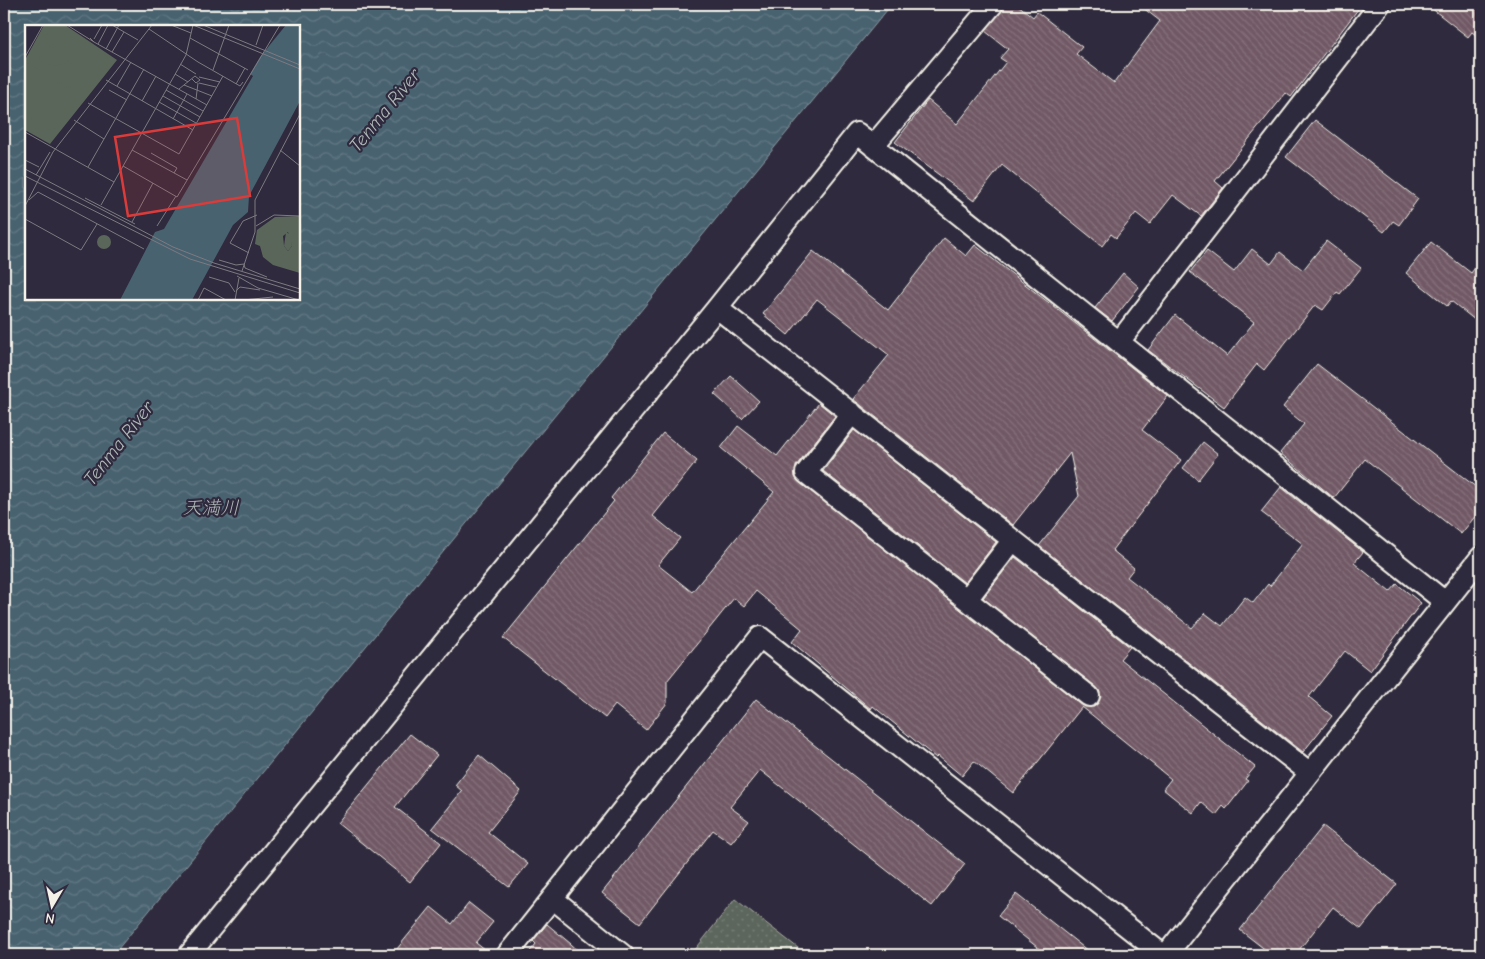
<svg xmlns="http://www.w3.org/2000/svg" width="1485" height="959" font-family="'Comic Neue','Klee One',sans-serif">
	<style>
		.green { fill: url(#green-dots); stroke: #a8aca2 }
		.water { fill: url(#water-waves); stroke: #8d9ba0; fill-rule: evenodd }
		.building { fill: url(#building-back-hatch); stroke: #f4f1e8 }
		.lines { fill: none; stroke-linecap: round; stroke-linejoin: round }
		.minor-casing { stroke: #f4f1e8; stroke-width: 24 }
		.minor { stroke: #2f2a3d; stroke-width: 20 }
		.labels { text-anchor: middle; stroke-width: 4.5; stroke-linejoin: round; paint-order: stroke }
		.water-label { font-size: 19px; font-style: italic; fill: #afb8b8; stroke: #2f2a3d }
		.inset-road { fill: none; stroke: #7e7a81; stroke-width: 1 }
		.view { fill: #d93c3b; fill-opacity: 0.15; stroke: #d93c3b; stroke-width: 2.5 }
		.inset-edge { fill: none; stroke: #f4f1e8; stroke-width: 2.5 }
	</style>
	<defs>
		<pattern id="green-dots" width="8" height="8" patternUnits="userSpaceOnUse" patternTransform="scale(1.25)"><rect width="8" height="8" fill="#5b665b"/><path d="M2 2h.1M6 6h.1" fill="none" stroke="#737c73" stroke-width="1.8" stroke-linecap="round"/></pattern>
		<pattern id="water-waves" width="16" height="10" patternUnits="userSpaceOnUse" patternTransform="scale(1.25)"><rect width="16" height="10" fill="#486270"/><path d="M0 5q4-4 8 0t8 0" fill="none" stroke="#637984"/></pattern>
		<pattern id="building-back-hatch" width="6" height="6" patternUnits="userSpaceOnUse" patternTransform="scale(1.25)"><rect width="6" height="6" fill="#715965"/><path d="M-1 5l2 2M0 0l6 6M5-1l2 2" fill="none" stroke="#86717b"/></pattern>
	</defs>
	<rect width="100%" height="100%" fill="#2f2a3d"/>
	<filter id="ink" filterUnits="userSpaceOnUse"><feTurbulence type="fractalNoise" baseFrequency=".02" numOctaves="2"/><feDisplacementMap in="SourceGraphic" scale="10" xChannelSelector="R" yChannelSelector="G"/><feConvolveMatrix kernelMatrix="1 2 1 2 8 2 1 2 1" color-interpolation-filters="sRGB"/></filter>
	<g filter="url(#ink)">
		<!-- green -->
		<path class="green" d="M735 899 807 955H691Z"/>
		<!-- water -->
		<path class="water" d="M4 4H892L113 955H4ZM26 26H299V299H26Z"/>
		<!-- building -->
		<path class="building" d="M1006 4H1017L1033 17 1037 12 1082 47 1076 54 1114 83 1160 21 1138 4H1362L1291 97 1286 93 1215 181 1223 188 1201 216 1173 195 1150 224 1136 213 1116 238 1111 234 1102 246 1002 165 974 201 895 142 928 100 957 124 1006 62 1000 58 1008 49 985 31Z
			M1426 4H1481V39L1472 32 1468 37Z
			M1315 120 1418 199 1399 225 1393 221 1384 232 1286 157Z
			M944 238 966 256 975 245 1168 396 1142 430 1181 460 1112 550 1134 568 1127 577 1192 628 1205 613 1222 626 1245 597 1253 603 1268 584 1270 586 1303 544 1261 512 1281 487 1363 552 1354 563 1390 592 1397 584 1421 603 1370 671 1345 651 1309 697 1332 716 1303 752 1039 546 1079 496 1070 453 1013 525 853 399 889 355 817 299 788 335 763 314 813 251 888 310Z
			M1326 241 1361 268 1340 294 1337 292 1323 310 1315 305 1264 370 1257 364 1224 407 1148 350 1175 315 1227 356 1254 322 1190 272 1207 251 1234 272 1252 249 1271 264 1280 252 1303 270Z
			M1431 242 1471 273 1481 260V325L1451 301 1447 306 1406 273Z
			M1123 273 1139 287 1112 321 1095 308Z
			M1317 364 1481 491V509L1461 534 1365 459 1334 498 1280 453 1304 424 1283 407Z
			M731 376 759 401 742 419 714 394Z
			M819 403 835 416 796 466 795 477 799 482 1082 705 1094 707 1101 697 1096 687 983 598 1015 557 1130 647 1120 659 1255 767 1245 779 1248 781 1226 809 1223 806 1216 815 1201 802 1193 813 1163 789 1171 779 1082 707 1013 793 974 761 962 776 938 756 936 758 873 706 871 709 792 642 802 629 756 591 744 606 734 598 667 681V703L646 730 615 705 605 718 503 638 614 501 611 498 663 433 697 461 653 516 680 538 658 565 692 592 774 492 721 448 738 426 777 456Z
			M854 430 996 542 965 583 823 471Z
			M1203 442 1218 454 1198 480 1183 468Z
			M756 699 965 864 932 906 760 770 730 807 749 821 731 843 713 830 640 923 602 893Z
			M410 734 437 755 395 807 441 843 410 882 337 823Z
			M479 755 521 791 488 832 528 864 509 887 432 828 462 791 455 785Z
			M1323 826 1397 884 1361 929 1333 907 1295 955H1272L1240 930Z
			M1016 894 1093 955H1047L998 916Z
			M469 903 493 922 476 943 491 955H392L431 907 452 924Z
			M547 924 571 944 583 955H527L536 944 533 941Z"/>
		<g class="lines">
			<!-- minor casing -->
			<g class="minor-casing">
				<path id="minor" d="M873 146 993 4
					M717 308 1310 773
					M1119 342 1380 4
					M852 413 806 473 1089 696
					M967 599 1013 540
					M552 898 623 955
					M189 955 717 308 857 133 1445 602
					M507 955 760 637 1163 955
					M1166 955 1481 557"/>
			</g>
			<!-- minor -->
			<use href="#minor" class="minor"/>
		</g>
	</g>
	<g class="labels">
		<!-- water labels -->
		<g class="water-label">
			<text transform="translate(384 110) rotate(-51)" y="7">Tenma River</text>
			<text transform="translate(118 443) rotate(-52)" y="7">Tenma River</text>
			<text x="211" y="514">天満川</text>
		</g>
	</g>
	<!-- overview -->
	<g transform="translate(25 25)">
		<rect width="275" height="275" fill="#2f2a3d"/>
		<path d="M19 0H40L92 35 25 119 0 105V35ZM261 207 266 210 267 221 263 226 259 221Z" fill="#5b665b"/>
		<path d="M275 191V248L248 240 238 232 235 221 230 219 232 205 250 192ZM263 207 267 221 263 226 259 221 258 211Z" fill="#5b665b" fill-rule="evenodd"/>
		<path d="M72 217a7 7 0 1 1 14 0a7 7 0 1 1-14 0Z" fill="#5b665b"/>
		<path d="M24 6H33L48 24 47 33 38 41H22L13 33V27ZM38 19 48 27 41 38 28 41 15 35 14 30 22 20 31 24ZM66 22 90 35 63 67 52 58 50 52ZM0 37 18 47 0 78ZM33 56 47 64 50 79 32 103 17 106 9 100 4 88 18 69Z" fill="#5b665b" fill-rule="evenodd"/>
		<path d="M261 0H275V76L224 171 223 187 208 200 167 275H95L130 207 139 204 228 51 225 49 235 32Z" fill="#486270"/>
		<path class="inset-road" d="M42 0 69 17 65 13M87 0 113 15M146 0 166 8M168 0 275 44M178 0 275 40M124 4 173 37 215 61 218 57M165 13 223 45M69 14 77 0M69 17 182 80M73 19 83 0M231 20 238 0M81 24 94 0M87 27 99 7M0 32 18 0M155 39 171 49M188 45 204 0M150 49 163 57M174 52 195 57M81 55 168 105M174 58 191 62M211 59 220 43M159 60 187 71M92 61 106 37M154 64 170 51 175 55 171 58 167 54M84 65 102 75M141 65 178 86M138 71 175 92M171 74 173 58M117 76 131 51M134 77 171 98M63 78 154 129 198 51M148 94 162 69M49 95 79 114M0 107 89 157M107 125 162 155M255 125 275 141M126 128 152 143 149 148M0 135 14 142M98 141 152 172 255 0M63 142 119 44M0 144 148 222 189 238 275 264M11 150 25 127M0 151 165 234 275 268M60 173 110 199M4 175 13 167 119 224M76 180 161 30 168 0M0 181 28 127 127 0M0 194 56 225 72 199M107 197 128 158M132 201 151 171M231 201 249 190 275 191M224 228 205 218 218 196 232 190M194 235 211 240 219 239 220 243 242 252M217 246 230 207V175L275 89M212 251 233 263 274 275M184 252 204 258 210 267M211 266 215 262 235 265M173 275 179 263 201 275M210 275 214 253M218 275 248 272"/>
		<path class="view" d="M212 93 225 171 103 191 90 112Z"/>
		<rect width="275" height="275" class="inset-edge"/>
	</g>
	<!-- margin -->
	<rect width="1485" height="959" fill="none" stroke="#2f2a3d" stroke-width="20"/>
	<rect x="10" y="10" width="1465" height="939" fill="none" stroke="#f4f1e8" stroke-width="2" filter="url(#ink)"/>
	<!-- north arrow -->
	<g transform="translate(52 906) rotate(189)" stroke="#2f2a3d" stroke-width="4" paint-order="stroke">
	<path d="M0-4L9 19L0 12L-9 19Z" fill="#f4f1e8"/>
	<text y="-8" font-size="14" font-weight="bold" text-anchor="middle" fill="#f4f1e8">N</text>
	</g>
</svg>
